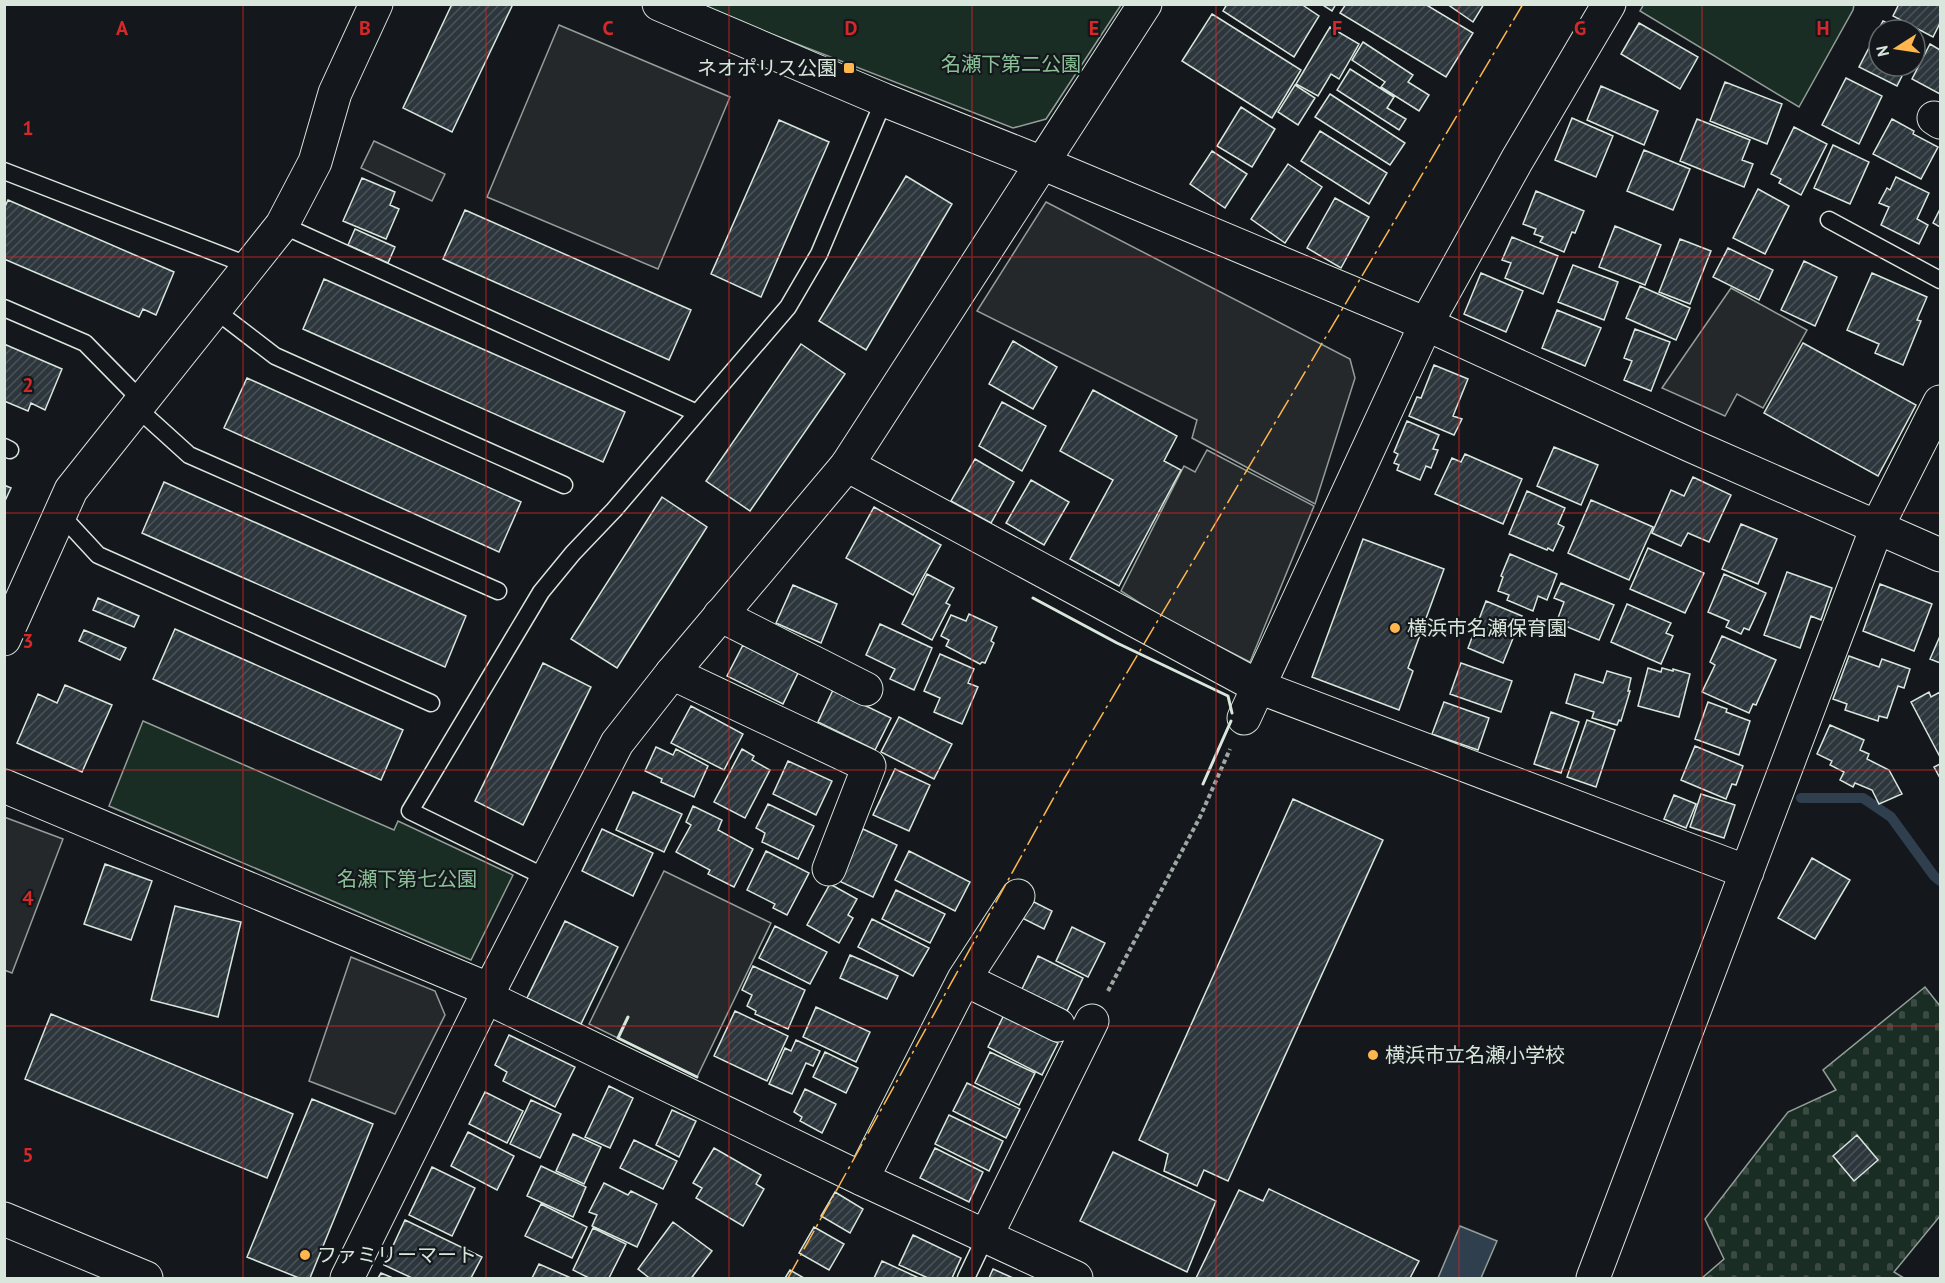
<svg xmlns="http://www.w3.org/2000/svg" width="1945" height="1283" font-family="'PT Sans','Noto Sans JP',sans-serif">
	<style>
		.green { fill: #1a2d24; stroke: #939e99; stroke-width: 1.5 }
		.cemetery { fill: url(#cemetery-stones); stroke: #939e99; stroke-width: 1.5 }
		.parking { fill: #24282b; stroke: #939e99; stroke-width: 1.5 }
		.water { fill: #2f3f4d; stroke: #939e99; stroke-width: 1.5 }
		.lines { fill: none; stroke-linecap: round; stroke-linejoin: round }
		.stream { stroke: #2f3f4d; stroke-width: 10 }
		.building { fill: url(#building-hatch); stroke: #d8e6dc; stroke-width: 1.5 }
		.lane-casing { stroke: #d8e6dc; stroke-width: 19 }
		.street-casing { stroke: #d8e6dc; stroke-width: 35 }
		.secondary-casing { stroke: #d8e6dc; stroke-width: 35 }
		.path { stroke: #9da8a2; stroke-width: 4; stroke-dasharray: 4.5 3; stroke-linecap: butt }
		.lane { stroke: #14181c; stroke-width: 16 }
		.street { stroke: #14181c; stroke-width: 33 }
		.secondary { stroke: #14181c; stroke-width: 33 }
		.wall { stroke: #d8e6dc; stroke-width: 3 }
		.power { stroke: #ffb74d; stroke-width: 1.5; stroke-dasharray: 21 4.5 3 4.5; stroke-linecap: butt }
		.grid { fill: none; stroke: #d62828; stroke-width: 1.5; stroke-opacity: 0.55 }
		.poi-dot { fill: #ffb74d; stroke: #14181c; stroke-width: 2 }
		.labels { text-anchor: middle; stroke-width: 4.5; stroke-linejoin: round; paint-order: stroke }
		.park-label { font-size: 20px; fill: #8ac095; stroke: #14181c }
		.poi-label { font-size: 20px; fill: #d8e6dc; stroke: #14181c; text-anchor: start }
		.grid-label { font-size: 20px; text-anchor: middle; font-weight: bold; fill: #d62828; stroke: #14181c; stroke-width: 4.5; stroke-linejoin: round; paint-order: stroke }
	</style>
	<defs>
		<pattern id="cemetery-stones" width="16" height="16" patternUnits="userSpaceOnUse" patternTransform="scale(1.5)"><rect width="16" height="16" fill="#1a2d24"/><path d="M2 7V4a2 2 0 0 1 4 0v3zM10 15v-3a2 2 0 0 1 4 0v3z" fill="#3b4b43"/></pattern>
		<pattern id="building-hatch" width="6" height="6" patternUnits="userSpaceOnUse" patternTransform="scale(1.5)"><rect width="6" height="6" fill="#2c363c"/><path d="M-1 1l2-2M0 6l6-6M5 7l2-2" fill="none" stroke="#4a5358"/></pattern>
	</defs>
	<rect width="100%" height="100%" fill="#14181c"/>
	<!-- green -->
	<path class="green" d="M1644 4H1854V5L1853 10 1799 107 1640 11Z
		M697 5H1121L1046 119 1013 128Z
		M143 721 394 830 398 821 513 875 471 960 109 806Z"/>
	<!-- cemetery -->
	<path class="cemetery" d="M1925 987 1940 1006V1216L1894 1272 1904 1278H1702L1724 1259 1705 1219 1788 1112 1836 1090 1823 1070Z"/>
	<!-- parking -->
	<path class="parking" d="M559 25 730 97 658 269 487 197Z
		M374 141 445 174 432 201 361 168Z
		M1046 202 1350 359 1355 378 1315 504 1192 438 1197 420 977 311Z
		M1731 288 1807 330 1763 408 1737 394 1725 416 1662 388Z
		M1207 450 1314 506 1250 662 1165 619 1121 591 1184 466 1195 472Z
		M4 817 63 839 12 973 4 970Z
		M664 871 771 923 697 1077 589 1024Z
		M351 957 435 991 445 1015 395 1114 309 1081Z"/>
	<!-- water -->
	<path class="water" d="M1460 1226 1497 1241 1481 1278H1438Z"/>
	<g class="lines">
		<!-- stream -->
		<path class="stream" d="M1801 798H1863L1891 817 1934 876 1940 881"/>
	</g>
	<!-- building -->
	<path class="building" d="M452 4H513L452 132 403 108Z
		M1227 4H1301L1319 16 1294 57 1223 11Z
		M1321 4H1336L1332 11Z
		M1346 4H1425L1473 33 1446 77 1340 13Z
		M1447 4H1484L1473 22Z
		M1899 4H1940V23L1933 37 1893 16Z
		M1212 14 1301 70 1272 118 1182 61Z
		M1883 21 1900 30H1879V66H1907L1897 86 1859 67Z
		M1639 23 1698 57 1680 89 1621 54Z
		M1330 27 1359 44 1339 79 1331 74 1318 96 1296 84Z
		M1363 42 1413 75 1408 82 1429 95 1419 111 1381 87 1385 82 1352 60Z
		M1930 44 1940 50V94L1912 79Z
		M1350 69 1394 97 1387 108 1406 119 1399 130 1337 90Z
		M1846 78 1882 96 1859 144 1822 125Z
		M1725 82 1782 104 1767 144 1710 121Z
		M1295 85 1315 98 1298 125 1278 112Z
		M1601 86 1658 111 1644 145 1587 120Z
		M1330 94 1405 143 1390 165 1315 117Z
		M1241 107 1275 129 1252 167 1217 146Z
		M1572 118 1613 136 1596 177 1555 160Z
		M1697 119 1750 140 1742 160 1753 164 1744 187 1680 161Z
		M1892 119 1914 131 1913 134 1938 147 1921 179 1873 154Z
		M779 120 829 142 761 297 711 274Z
		M1794 127 1827 144 1801 195 1779 183 1781 179 1771 174Z
		M1320 131 1387 173 1369 204 1301 161Z
		M1833 145 1869 162 1850 204 1814 188Z
		M1644 150 1690 169 1673 210 1627 191Z
		M1212 151 1247 174 1225 208 1190 184Z
		M1288 164 1322 187 1285 243 1251 219Z
		M906 176 952 204 866 350 819 321Z
		M1896 177 1929 193 1917 219 1928 225 1919 244 1881 225 1889 207 1879 203 1887 188 1890 190Z
		M362 178 395 192 390 205 399 209 386 239 343 221Z
		M1758 189 1789 206 1765 254 1733 238Z
		M1536 191 1584 211 1575 233 1572 232 1564 252 1540 242 1543 237 1534 234 1536 229 1523 224Z
		M1335 198 1369 217 1341 268 1307 248Z
		M8 200 174 272 156 315 143 309 139 317 4 259V209Z
		M1940 209V227L1933 223Z
		M465 210 691 310 669 360 443 259Z
		M1615 226 1661 245 1645 285 1599 267Z
		M355 229 395 247 388 263 348 245Z
		M1512 237 1558 256 1543 294 1505 278 1511 263 1502 260Z
		M1680 239 1711 251 1690 304 1659 292Z
		M1728 248 1773 270 1759 300 1713 277Z
		M1804 261 1837 277 1815 326 1781 310Z
		M1573 265 1618 282 1604 320 1558 302Z
		M1481 273 1523 291 1506 332 1464 314Z
		M1872 273 1927 297 1917 320 1921 321 1903 365 1875 353 1879 344 1847 330Z
		M324 279 625 412 603 462 303 329Z
		M1640 286 1690 308 1676 340 1626 318Z
		M1557 310 1601 328 1585 366 1542 348Z
		M1635 329 1670 342 1651 391 1624 380 1632 361 1624 358Z
		M1013 341 1057 367 1033 409 989 384Z
		M1803 343 1916 405 1878 476 1764 413Z
		M4 344 62 369 45 410 31 403 28 411 4 401Z
		M801 344 845 374 750 511 706 481Z
		M1434 365 1468 379 1453 416 1462 419 1454 435 1409 416 1417 397 1421 398Z
		M247 378 521 502 499 552 224 428Z
		M1093 390 1177 436 1164 461 1181 470 1119 586 1070 559 1113 480 1060 451Z
		M1002 402 1046 426 1022 471 979 446Z
		M1407 421 1439 435 1433 449 1438 450 1431 468 1426 466 1420 480 1397 470 1399 465 1394 463 1398 454 1394 452Z
		M1554 447 1598 465 1581 505 1537 486Z
		M1465 454 1522 479 1503 524 1435 494 1452 458 1461 462Z
		M975 459 1014 482 991 523 951 501Z
		M1693 477 1731 495 1709 542 1688 533 1681 546 1652 533 1671 490 1684 496Z
		M1031 480 1069 502 1044 545 1006 523Z
		M164 482 466 616 445 667 142 533Z
		M4 485 11 488 4 503Z
		M1527 491 1565 508 1558 524 1564 527 1553 551 1548 548 1547 550 1509 534Z
		M662 497 707 527 617 668 571 639Z
		M1591 500 1653 527 1629 580 1568 553Z
		M874 507 941 545 913 595 846 558Z
		M1741 524 1777 539 1758 584 1722 569Z
		M1363 539 1444 569 1408 668 1413 671 1399 710 1312 677Z
		M1648 548 1704 573 1685 613 1630 589Z
		M1510 554 1557 574 1547 600 1538 596 1533 611 1507 600 1509 595 1498 591 1503 577 1501 576Z
		M1787 572 1832 588 1821 620 1811 616 1800 648 1764 635Z
		M927 574 954 588 946 603 950 605 932 640 902 624Z
		M1724 574 1766 593 1749 630 1744 628 1741 634 1726 627 1729 621 1708 612Z
		M1561 583 1614 605 1599 640 1565 626 1568 622 1558 618 1564 602 1554 598Z
		M1880 584 1932 604 1914 651 1863 631Z
		M793 585 837 604 821 643 776 623Z
		M98 598 139 616 134 627 93 610Z
		M1486 601 1522 616 1503 663 1468 648Z
		M1627 604 1671 623 1666 633 1673 636 1661 664 1611 642Z
		M969 614 997 627 991 641 994 643 985 663 982 662 980 664 946 646 949 640 941 636 951 615 966 621Z
		M880 624 932 648 914 690 890 679 895 669 866 655Z
		M175 629 403 730 381 780 153 679Z
		M84 630 126 648 120 660 79 641Z
		M1722 636 1776 660 1756 705 1753 704 1749 713 1702 692 1715 665 1710 662Z
		M1940 636V663L1930 659Z
		M743 645 798 673 783 704 727 676Z
		M940 654 974 669 968 683 978 687 962 724 934 712 940 698 924 691Z
		M1849 656 1879 667 1882 659 1910 669 1904 688 1898 686 1887 718 1879 716 1878 721 1845 710 1847 704 1833 699Z
		M543 663 591 687 523 825 475 801Z
		M1461 663 1512 681 1501 712 1450 694Z
		M1648 668 1661 672 1662 668 1673 671V669L1690 674 1679 717 1638 706Z
		M1607 671 1631 678 1628 691H1630L1621 721 1619 720 1617 725 1592 718 1594 712 1566 703 1575 674 1603 683Z
		M65 685 112 705 82 772 17 743 38 694 57 703Z
		M833 690 891 718 875 750 818 722Z
		M1929 692 1931 697 1940 692V757L1911 702Z
		M1444 702 1489 718 1478 750 1432 734Z
		M1708 702 1727 709 1726 712 1750 721 1739 755 1695 739Z
		M691 706 743 734 724 770 671 743Z
		M1551 712 1579 722 1561 773 1534 764Z
		M899 717 952 744 934 779 881 752Z
		M1587 720 1615 730 1596 787 1567 777Z
		M1830 725 1864 740 1860 750 1869 754 1867 759 1889 770 1902 794 1879 804 1872 790 1855 783 1853 787 1840 780 1844 772 1830 765 1832 761 1817 754Z
		M1695 746 1743 766 1736 785 1732 784 1726 799 1681 780Z
		M656 747 673 755 676 749 708 766 694 797 661 782 662 779 645 771Z
		M742 749 754 756 752 760 770 770 745 818 714 802Z
		M788 761 832 781 816 815 773 794Z
		M1940 764V778L1934 767Z
		M895 769 930 785 909 831 873 815Z
		M633 792 682 814 664 852 616 830Z
		M1701 794 1735 805 1724 838 1690 827Z
		M1674 795 1696 804 1686 828 1664 819Z
		M1293 799 1383 840 1228 1181 1204 1170 1197 1186 1164 1171 1168 1154 1139 1140Z
		M768 804 814 826 798 859 762 842 765 833 756 828Z
		M693 806 722 820 718 830 753 849 734 887 708 874 710 870 676 852 691 825 686 822Z
		M602 829 653 853 633 896 582 871Z
		M863 829 897 845 873 897 839 881Z
		M766 851 809 873 787 915 773 908 775 904 747 890Z
		M909 851 970 882 955 911 895 880Z
		M1812 858 1850 880 1815 939 1778 918Z
		M105 864 152 881 131 940 84 924Z
		M830 884 857 899 848 915 853 918 839 943 807 925Z
		M896 890 945 914 930 943 882 919Z
		M1026 898 1052 911 1044 929 1018 916Z
		M175 906 241 922 218 1017 151 1000Z
		M872 919 929 948 913 976 858 947Z
		M565 921 618 947 581 1024 527 998Z
		M775 926 827 952 810 984 759 958Z
		M1072 927 1105 943 1088 977 1056 961Z
		M850 955 898 976 887 999 840 978Z
		M1038 956 1083 978 1067 1011 1022 989Z
		M753 966 805 990 788 1029 755 1014 756 1011 747 1006 752 995 742 990Z
		M816 1007 870 1032 856 1062 803 1037Z
		M735 1011 788 1036 767 1081 714 1056Z
		M51 1014 293 1114 267 1178 25 1079Z
		M1004 1015 1058 1043 1042 1075 988 1047Z
		M509 1035 575 1067 555 1107 503 1081 507 1072 495 1065Z
		M796 1040 820 1051 813 1066 806 1063 792 1094 769 1084 785 1048 791 1051Z
		M825 1052 858 1068 846 1093 813 1077Z
		M990 1052 1035 1073 1019 1105 975 1083Z
		M967 1083 1020 1109 1006 1138 953 1111Z
		M609 1086 633 1098 610 1148 585 1137Z
		M805 1089 836 1104 822 1133 800 1121 802 1117 794 1112Z
		M485 1092 523 1111 507 1143 469 1124Z
		M312 1099 373 1124 310 1278H299L247 1257Z
		M531 1100 561 1114 540 1158 510 1144Z
		M672 1110 696 1121 679 1157 656 1145Z
		M949 1115 1003 1141 989 1171 935 1144Z
		M468 1132 514 1156 497 1190 451 1166Z
		M573 1134 601 1147 584 1184 556 1171Z
		M1857 1135 1878 1160 1854 1181 1833 1156Z
		M634 1140 677 1161 663 1189 620 1168Z
		M714 1148 761 1175 756 1184 764 1189 743 1226 696 1198 702 1188 693 1183Z
		M935 1148 983 1172 969 1202 920 1178Z
		M1113 1152 1216 1201 1187 1272 1080 1221Z
		M541 1166 586 1187 573 1217 527 1196Z
		M432 1167 475 1188 452 1236 409 1215Z
		M604 1183 628 1195 631 1191 657 1204 637 1247 592 1226 597 1215 589 1212Z
		M1269 1189 1419 1261 1410 1278H1196L1239 1190 1263 1201Z
		M835 1192 863 1209 850 1233 821 1216Z
		M541 1204 587 1227 572 1258 525 1236Z
		M405 1220 482 1257 471 1278H412L384 1265Z
		M673 1222 712 1251 692 1277 695 1278H647L648 1277 638 1269Z
		M814 1227 844 1244 829 1270 799 1253Z
		M593 1228 626 1244 609 1278H589L573 1270Z
		M913 1235 961 1258 952 1278H928L899 1265Z
		M882 1261 919 1278H874Z
		M539 1264 571 1278H532Z
		M993 1269 1013 1278H989Z
		M790 1270 804 1278H785Z
		M381 1273 393 1278H378Z"/>
	<g class="lines">
		<!-- lane casing -->
		<g class="lane-casing">
			<path id="lane" d="M4 171 250 266
				M1829 220 1940 280
				M282 225 697 413
				M4 308 85 343 142 401
				M215 310 275 356 564 485
				M137 408 189 455 498 591
				M4 447 10 450
				M60 514 98 555 431 703
				M547 878 410 811 541 592 573 553 614 510 788 307 819 254 884 100
				M966 1278 986 1236"/>
		</g>
		<!-- street casing -->
		<g class="street-casing">
			<path id="street" d="M1934 118 1940 122
				M1042 163 1426 324
				M847 465 1259 687 1747 872
				M720 615 866 689
				M4 639 71 490 282 225 315 162 335 93 376 4
				M672 673 869 766 829 869
				M1244 718 1426 324 1517 160 1609 4
				M4 786 490 990
				M964 979 1058 1025
				M486 997 862 1179 1076 1278
				M862 1179 964 979 1018 896
				M986 1236 1092 1021
				M1593 1278 1877 527 1940 402"/>
		</g>
		<!-- secondary casing -->
		<g class="secondary-casing">
			<path id="secondary" d="M659 4 884 100 1042 163
				M1426 324 1690 445 1940 555
				M4 1219 146 1278
				M347 1278 486 997 617 743 672 673 847 465 1145 4"/>
		</g>
		<!-- path -->
		<path class="path" d="M1108 991 1200 817 1230 749"/>
		<!-- lane -->
		<use href="#lane" class="lane"/>
		<!-- street -->
		<use href="#street" class="street"/>
		<!-- secondary -->
		<use href="#secondary" class="secondary"/>
		<!-- wall -->
		<path class="wall" d="M1033 598 1117 643 1228 696 1232 713
			M1203 784 1231 721
			M628 1017 618 1038 697 1077"/>
		<!-- power -->
		<path class="power" d="M788 1278 1064 779 1523 4"/>
	</g>
	<!-- grid -->
	<path class="grid" d="M243 4V1278M486 4V1278M729 4V1278M972 4V1278M1216 4V1278M1459 4V1278M1702 4V1278M4 257H1940M4 513H1940M4 770H1940M4 1026H1940"/>
	<!-- markers -->
	<g class="poi-dot">
		<rect x="843" y="62" width="12" height="12" rx="3"/>
		<circle cx="1395" cy="628" r="6"/>
		<circle cx="1373" cy="1055" r="6"/>
		<circle cx="305" cy="1255" r="6"/>
	</g>
	<g class="labels">
		<!-- park labels -->
		<g class="park-label">
			<text x="1011" y="71">名瀬下第二公園</text>
			<text x="407" y="886">名瀬下第七公園</text>
		</g>
		<!-- poi labels -->
		<g class="poi-label">
			<text x="837" y="75" text-anchor="end">ネオポリス公園</text>
			<text x="1407" y="635">横浜市名瀬保育園</text>
			<text x="1385" y="1062">横浜市立名瀬小学校</text>
			<text x="317" y="1262">ファミリーマート</text>
		</g>
	</g>
	<g class="grid-label">
		<text x="122" y="35">A</text>
		<text x="365" y="35">B</text>
		<text x="608" y="35">C</text>
		<text x="851" y="35">D</text>
		<text x="1094" y="35">E</text>
		<text x="1337" y="35">F</text>
		<text x="1580" y="35">G</text>
		<text x="1823" y="35">H</text>
		<text x="28" y="135">1</text>
		<text x="28" y="392">2</text>
		<text x="28" y="648">3</text>
		<text x="28" y="905">4</text>
		<text x="28" y="1162">5</text>
	</g>
	<!-- border -->
	<rect width="1945" height="1283" fill="none" stroke="#d8e6dc" stroke-width="12"/>
	<!-- north arrow -->
	<g transform="translate(1897 48) rotate(258)"><circle r="28" fill="#14181c" stroke="#626a69" stroke-width="1.5"/>
	<path d="M0-4.5L10 22L0 15L-10 22Z" fill="#ffb74d"/>
	<text y="-9" font-size="16" font-weight="bold" text-anchor="middle" fill="#d8e6dc">N</text>
	</g>
</svg>
